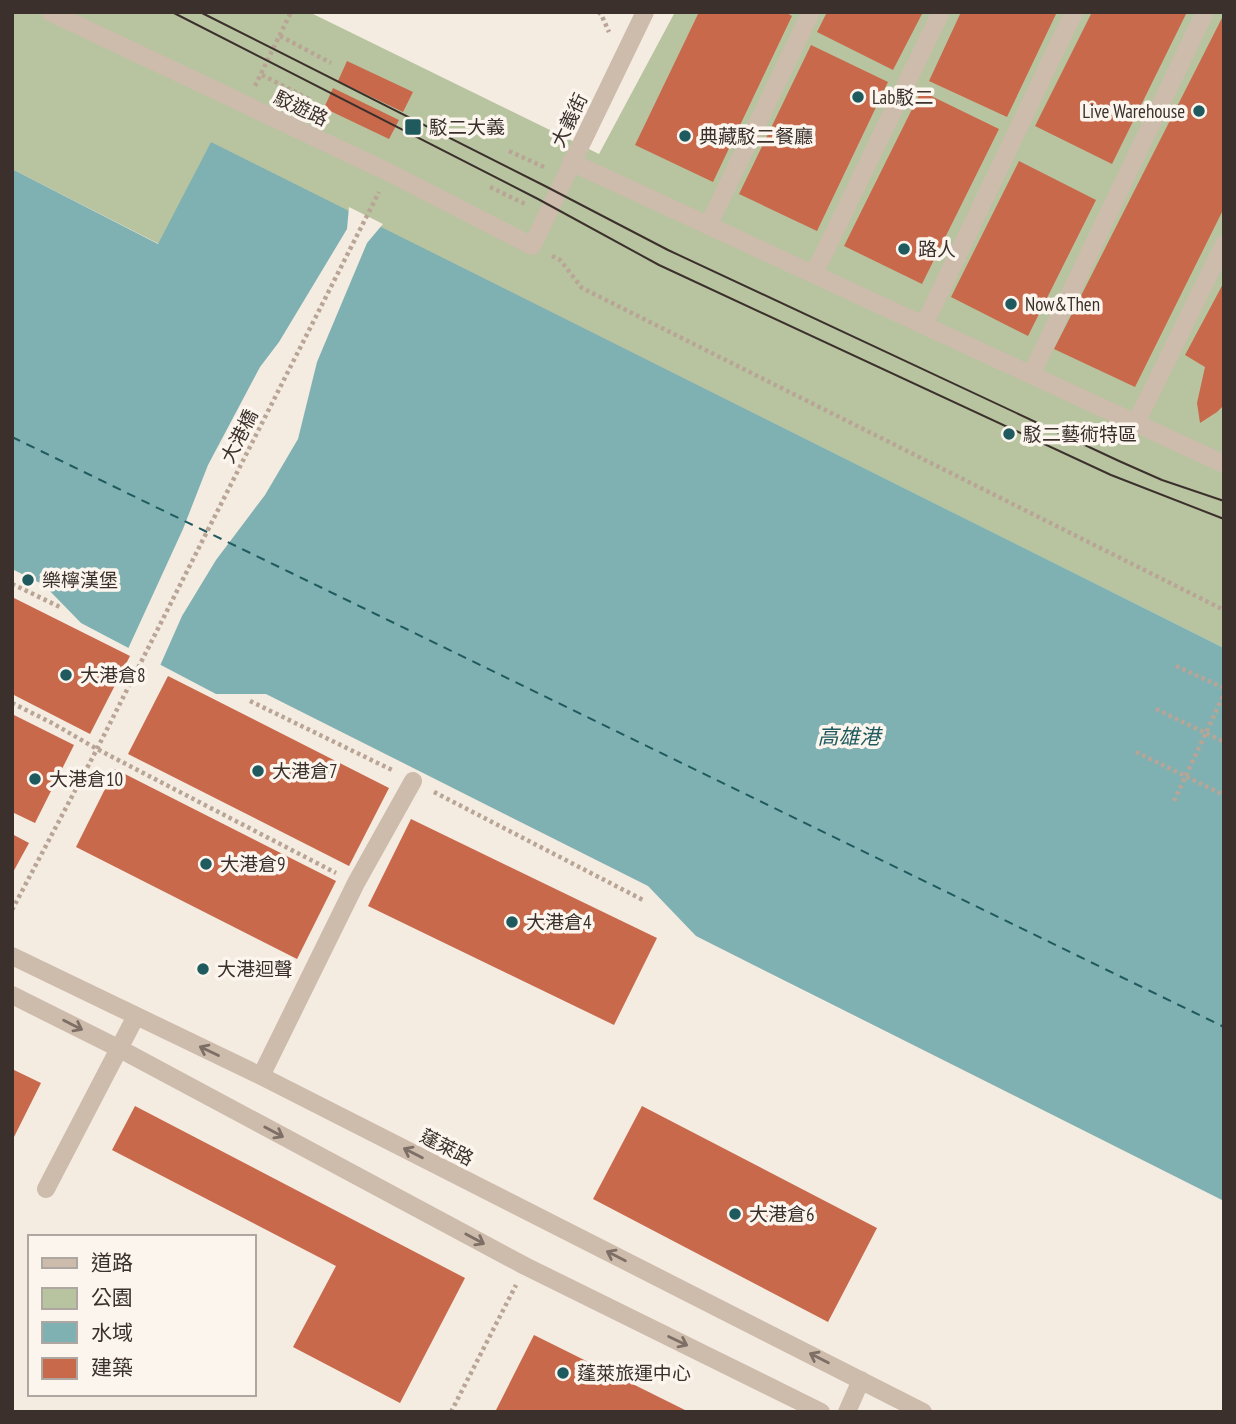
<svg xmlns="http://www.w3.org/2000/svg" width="1236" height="1424" font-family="'PT Sans Narrow','Noto Sans TC',sans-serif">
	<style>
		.green { fill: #b8c4a0 }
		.water { fill: #7fb0b2 }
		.pier { fill: #f4ebe1 }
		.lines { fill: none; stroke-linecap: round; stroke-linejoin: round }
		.ferry { stroke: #1f5a5e; stroke-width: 2; stroke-dasharray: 9 7; stroke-linecap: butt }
		.building { fill: #c8694b }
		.path { stroke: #b9a596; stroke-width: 4.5; stroke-dasharray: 3.5 3.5; stroke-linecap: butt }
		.minor { stroke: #cdbbac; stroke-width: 18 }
		.tram { stroke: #3b302b; stroke-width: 2 }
		.oneway { stroke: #7d6f65 }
		.poi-dot { fill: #1f5a5e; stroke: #fbf5ee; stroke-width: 2.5 }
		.labels { text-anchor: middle; stroke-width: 7; stroke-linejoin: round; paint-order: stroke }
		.poi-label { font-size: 19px; fill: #3b302b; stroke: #fbf5ee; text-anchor: start }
		.street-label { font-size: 19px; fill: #3b302b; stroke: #fbf5ee }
		.water-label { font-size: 21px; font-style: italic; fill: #1f5a5e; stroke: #fbf5ee }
	</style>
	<rect width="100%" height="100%" fill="#f4ebe1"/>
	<!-- green -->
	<path class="green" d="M12 12H309L599 154 675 12H1224V648L211 143 159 244 12 169Z"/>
	<!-- water -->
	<path class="water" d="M211 142 1224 648V1201L696 936 648 886 266 694H216L81 623 44 585 12 569V169L158 244Z"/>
	<!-- pier -->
	<path class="pier" d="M349 207 383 224 367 243 317 362 298 439 265 495 216 560 182 616 159 668 127 651 183 529 208 465 260 367 279 342 347 229Z"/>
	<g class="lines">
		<!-- ferry -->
		<path class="ferry" d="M12 437 1224 1027"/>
	</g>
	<!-- building -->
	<path class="building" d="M699 12H785L792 16 713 182 635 145Z
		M827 12H923L893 70 817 32Z
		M961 12H1057L1007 117 929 81Z
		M1092 12H1187L1112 164 1035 126Z
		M1224 14V208L1135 387 1054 349Z
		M811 45 888 82 817 231 739 194Z
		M347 61 413 92 403 112 338 81Z
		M333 88 399 120 389 139 324 108Z
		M921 91 999 129 922 284 844 246Z
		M1019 161 1096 200 1028 336 951 297Z
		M1224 282V405L1217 412 1200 423 1197 403 1205 367 1185 355Z
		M12 597 130 656 90 734 12 694Z
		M168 676 389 788 349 866 128 754Z
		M12 714 74 745 35 823 12 812Z
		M115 769 336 881 297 959 76 847Z
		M411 819 657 938 614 1025 368 906Z
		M12 834 29 843 12 874Z
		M12 1069 41 1083 12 1141Z
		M135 1106 465 1278 400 1403 293 1347 336 1266 112 1150Z
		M642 1106 877 1228 828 1322 593 1199Z
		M534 1335 689 1412H495Z"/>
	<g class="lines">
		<!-- path -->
		<path class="path" d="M598 12 601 14 609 32
			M280 36 331 63
			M262 75 311 100
			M255 86 291 12
			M509 151 546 168
			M490 187 527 205
			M552 256 560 260 582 288 1224 610
			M12 584 60 607
			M1176 666 1224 688
			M250 701 392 770
			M12 703 52 723 97 749 336 873
			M1156 709 1224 742
			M1136 752 1224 795
			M434 792 645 901
			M1174 801 1224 694
			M12 910 97 749 379 192
			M451 1412 516 1285"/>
		<!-- minor -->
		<path class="minor" d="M50 12 390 173 532 246 645 12
			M571 162 1224 464
			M708 226 811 12
			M814 274 941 12
			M924 325 1074 12
			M1031 375 1205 12
			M1136 423 1224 244
			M12 956 261 1076 923 1412
			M12 995 120 1049 525 1266 821 1412
			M261 1076 356 883 413 781
			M46 1189 136 1016
			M847 1412 861 1380"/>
		<!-- tram -->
		<path class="tram" d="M172 12 538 199 659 265 1111 475 1224 519
			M200 12 545 186 668 250 1119 461 1162 480 1224 501"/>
	</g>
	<!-- one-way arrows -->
	<defs><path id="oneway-shaft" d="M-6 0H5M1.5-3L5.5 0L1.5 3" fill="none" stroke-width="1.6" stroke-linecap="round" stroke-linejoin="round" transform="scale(1.75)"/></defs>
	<g class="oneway">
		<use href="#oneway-shaft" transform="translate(73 1025) rotate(27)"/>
		<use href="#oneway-shaft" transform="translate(209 1051) rotate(-154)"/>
		<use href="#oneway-shaft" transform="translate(274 1132) rotate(28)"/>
		<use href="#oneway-shaft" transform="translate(413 1153) rotate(-153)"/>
		<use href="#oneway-shaft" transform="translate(475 1239) rotate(28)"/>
		<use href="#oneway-shaft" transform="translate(616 1256) rotate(-153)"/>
		<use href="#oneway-shaft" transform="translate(678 1341) rotate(26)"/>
		<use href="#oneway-shaft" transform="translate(819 1358) rotate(-153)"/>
	</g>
	<!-- markers -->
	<g class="poi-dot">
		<circle cx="858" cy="97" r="7"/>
		<circle cx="1199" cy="111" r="7"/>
		<rect x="404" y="118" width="18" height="18" rx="3.5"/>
		<circle cx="685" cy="136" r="7"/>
		<circle cx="904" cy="249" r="7"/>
		<circle cx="1011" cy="304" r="7"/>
		<circle cx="1009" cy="434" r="7"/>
		<circle cx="28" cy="580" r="7"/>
		<circle cx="66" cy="675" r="7"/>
		<circle cx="258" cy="771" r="7"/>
		<circle cx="35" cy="779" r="7"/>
		<circle cx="206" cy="864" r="7"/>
		<circle cx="512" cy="922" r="7"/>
		<circle cx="203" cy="969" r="7"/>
		<circle cx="735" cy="1214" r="7"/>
		<circle cx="563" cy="1373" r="7"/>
	</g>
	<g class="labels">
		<!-- poi labels -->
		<g class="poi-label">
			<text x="872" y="104">Lab駁二</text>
			<text x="1185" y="118" text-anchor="end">Live Warehouse</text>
			<text x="429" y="134">駁二大義</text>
			<text x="699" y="143">典藏駁二餐廳</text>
			<text x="918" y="256">路人</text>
			<text x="1025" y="311">Now&amp;Then</text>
			<text x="1023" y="441">駁二藝術特區</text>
			<text x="42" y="587">樂檸漢堡</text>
			<text x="80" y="682">大港倉8</text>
			<text x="272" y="778">大港倉7</text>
			<text x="49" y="786">大港倉10</text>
			<text x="220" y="871">大港倉9</text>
			<text x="526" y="929">大港倉4</text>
			<text x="217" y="976">大港迴聲</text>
			<text x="749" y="1221">大港倉6</text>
			<text x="577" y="1380">蓬萊旅運中心</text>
		</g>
		<!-- street labels -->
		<g class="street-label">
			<text transform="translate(301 108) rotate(25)" y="7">駁遊路</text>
			<text transform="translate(569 120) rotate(-64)" y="7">大義街</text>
			<text transform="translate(239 436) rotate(-63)" y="7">大港橋</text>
			<text transform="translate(447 1147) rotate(27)" y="7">蓬萊路</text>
		</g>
		<!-- water labels -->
		<g class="water-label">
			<text x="849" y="744">高雄港</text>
		</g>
	</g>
	<!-- border -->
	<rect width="1236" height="1424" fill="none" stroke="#3b302b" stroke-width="28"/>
	<!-- legend -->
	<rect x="28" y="1235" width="228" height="161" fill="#fbf5ee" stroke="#aea6a0" stroke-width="2"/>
	<rect x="42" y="1258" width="35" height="10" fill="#cdbbac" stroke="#aea6a0" stroke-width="2"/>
	<text x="91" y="1270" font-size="21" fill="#3b302b">道路</text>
	<rect x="42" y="1288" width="35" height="21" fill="#b8c4a0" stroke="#aea6a0" stroke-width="2"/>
	<text x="91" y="1305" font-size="21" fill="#3b302b">公園</text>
	<rect x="42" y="1322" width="35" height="21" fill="#7fb0b2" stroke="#aea6a0" stroke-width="2"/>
	<text x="91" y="1340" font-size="21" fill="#3b302b">水域</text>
	<rect x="42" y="1358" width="35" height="21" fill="#c8694b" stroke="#aea6a0" stroke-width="2"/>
	<text x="91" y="1375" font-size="21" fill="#3b302b">建築</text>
</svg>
